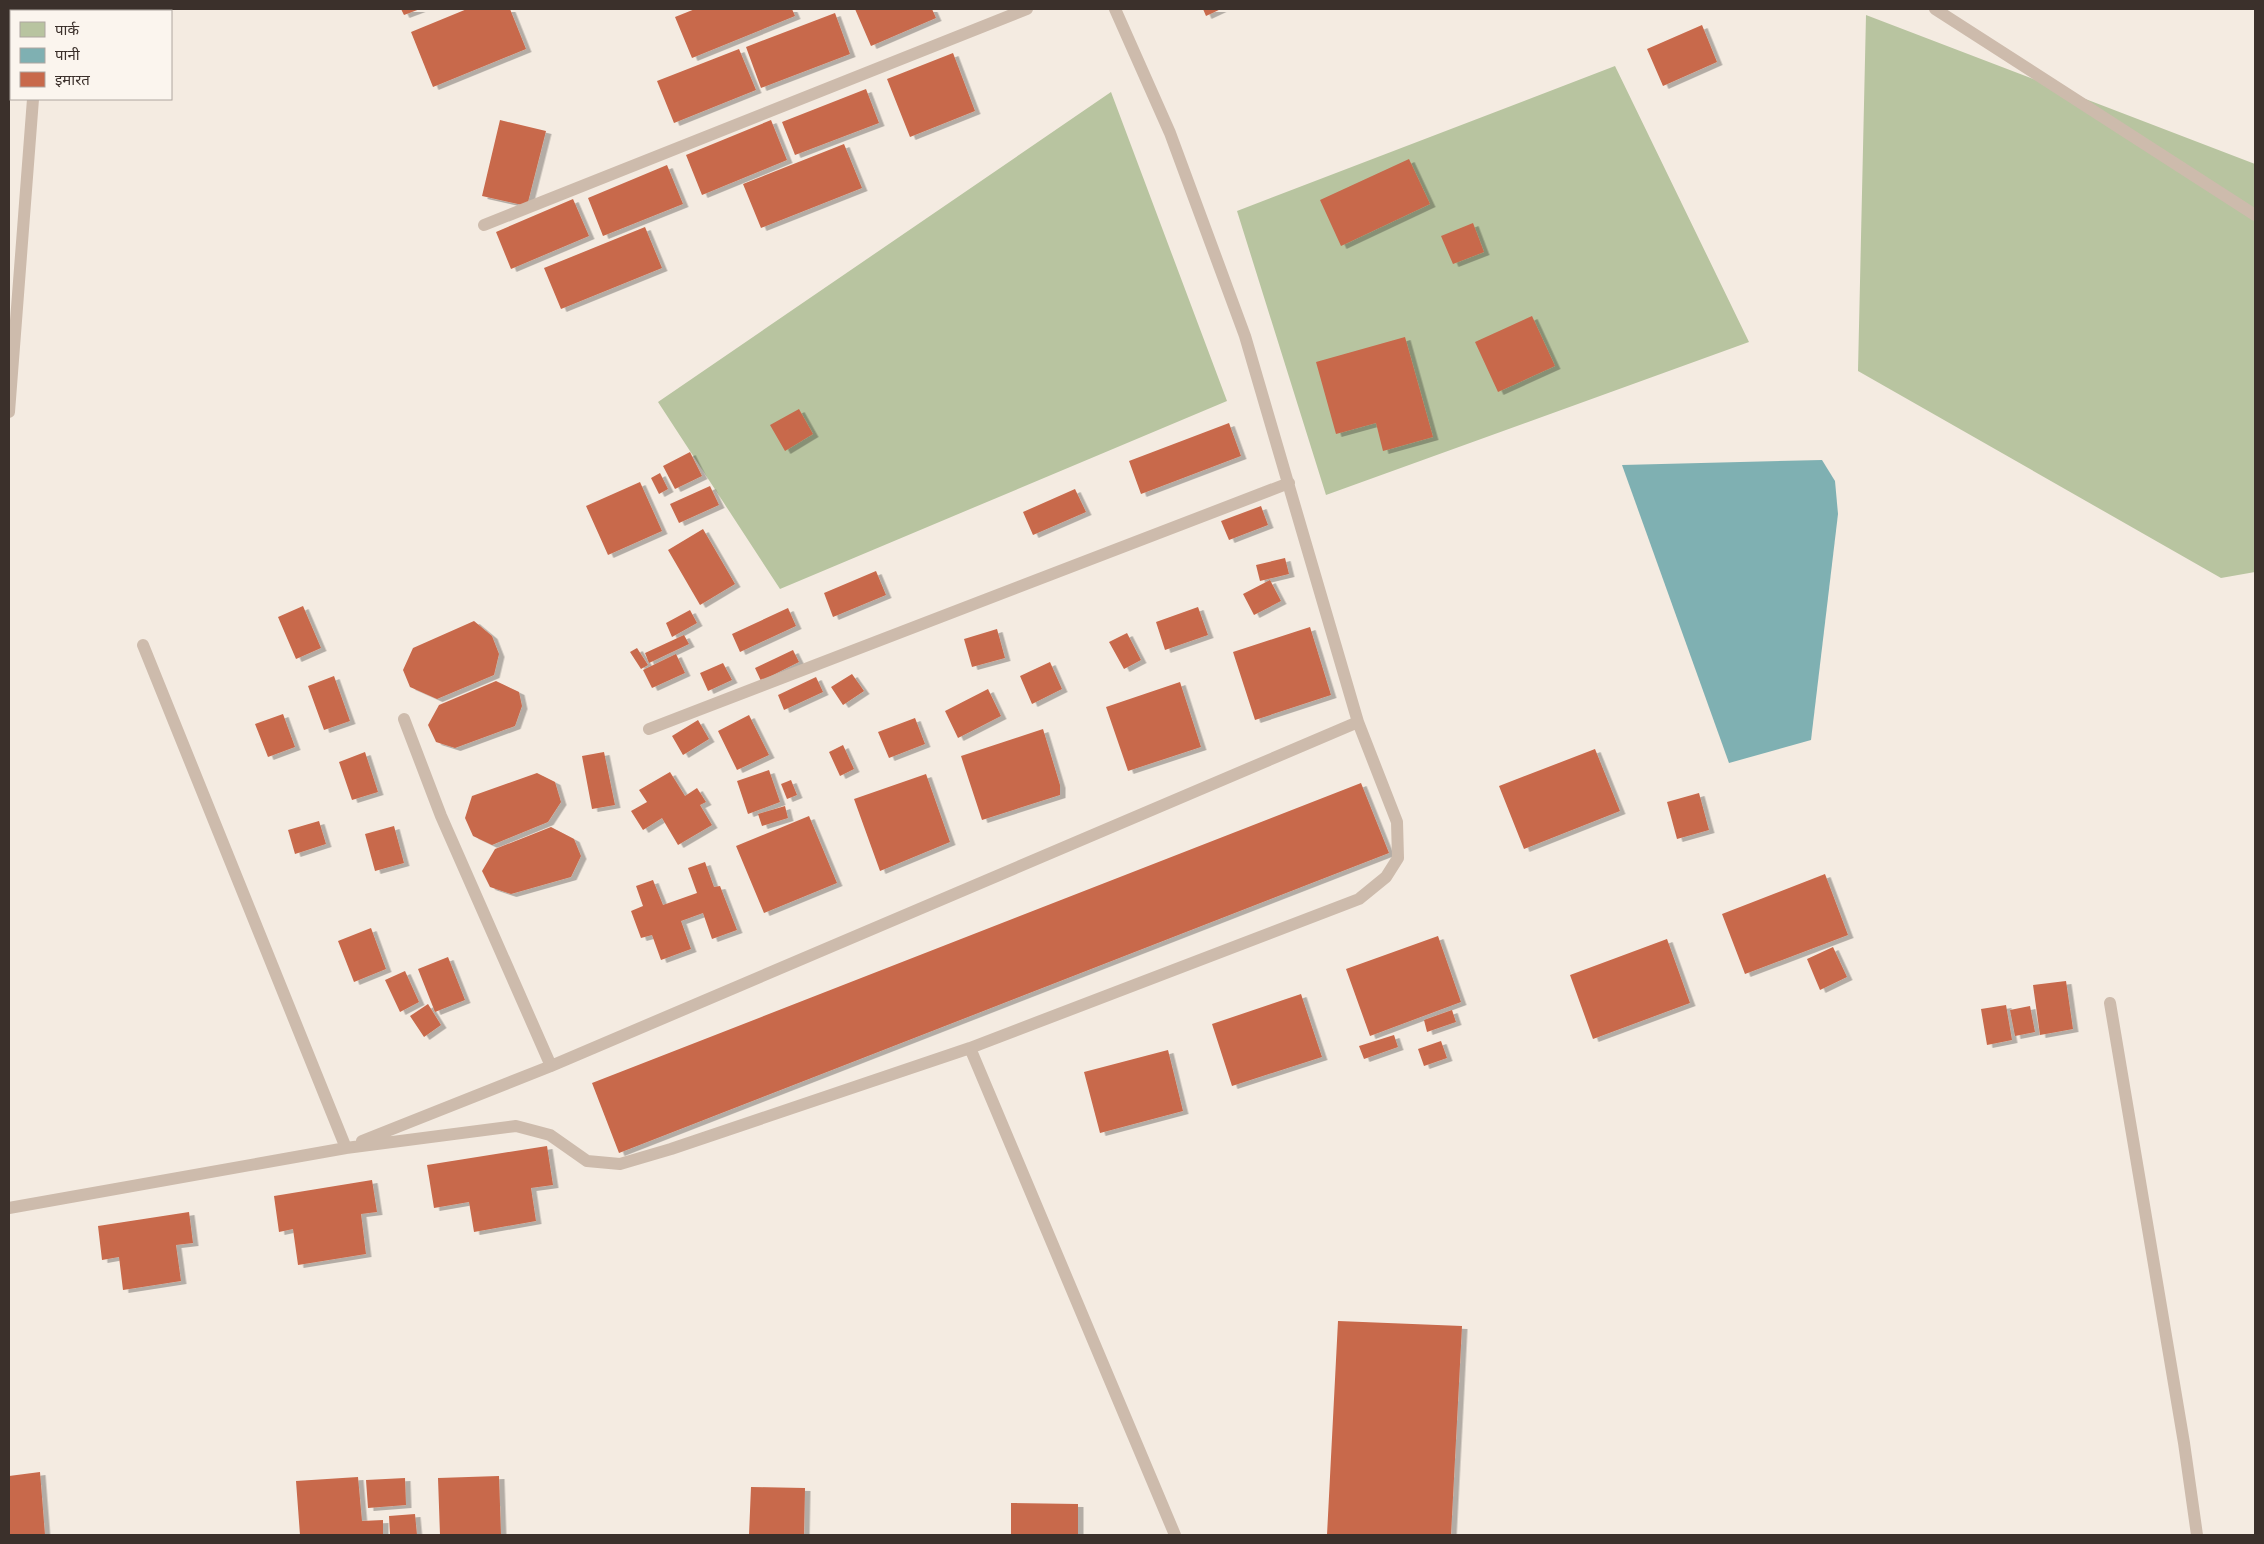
<svg xmlns="http://www.w3.org/2000/svg" width="2264" height="1544" font-family="Manrope,'Noto Sans Devanagari',sans-serif">
	<style>
		.green { fill: #b8c4a0 }
		.water { fill: #7fb0b2 }
		.building { fill: #c8694b; filter: url(#shadow) }
		.lines { fill: none; stroke-linecap: round; stroke-linejoin: round }
		.service { stroke: #cdbbac; stroke-width: 12 }
	</style>
	<defs>
		<filter id="shadow"><feDropShadow dx="5.5" dy="3" stdDeviation="0" flood-color="#0004"/></filter>
	</defs>
	<rect width="100%" height="100%" fill="#f4ebe1"/>
	<!-- green -->
	<path class="green" d="M1866 15 2255 164V572L2221 578 1858 371Z
		M1615 66 1749 342 1326 495 1237 211Z
		M1111 92 1227 401 780 589 658 402Z"/>
	<!-- water -->
	<path class="water" d="M1822 460 1835 481 1838 514 1811 740 1729 763 1622 465Z"/>
	<!-- building -->
	<path class="building" d="M401 9H420L404 15Z
		M467 9H510L526 49 433 87 411 32Z
		M695 9H792L795 16 692 58 675 17Z
		M855 9H932L936 18 871 46Z
		M1203 9H1221L1206 16Z
		M835 13 850 54 761 88 746 47Z
		M1702 25 1717 62 1663 86 1647 49Z
		M739 49 756 90 674 123 657 81Z
		M953 53 975 111 910 137 887 79Z
		M866 89 879 123 795 155 782 122Z
		M500 120 546 131 527 206 482 196Z
		M771 120 787 160 702 195 686 155Z
		M844 144 862 188 761 228 743 184Z
		M1409 159 1430 204 1341 246 1320 200Z
		M667 165 683 204 603 236 588 198Z
		M573 199 589 236 511 269 496 232Z
		M1473 223 1484 252 1453 264 1441 236Z
		M645 227 662 268 561 309 544 268Z
		M1532 316 1555 366 1498 392 1475 342Z
		M1405 337 1433 437 1383 451 1376 423 1336 434 1316 362Z
		M799 409 813 434 785 451 770 425Z
		M1229 423 1241 456 1141 494 1129 461Z
		M690 452 702 476 675 489 663 466Z
		M660 473 668 489 659 494 651 478Z
		M640 482 662 531 608 555 586 506Z
		M710 486 719 505 679 523 670 504Z
		M1075 489 1086 512 1033 535 1023 512Z
		M1261 506 1268 525 1229 540 1221 521Z
		M703 529 735 584 700 605 668 550Z
		M1285 558 1289 574 1260 581 1256 565Z
		M876 571 886 595 833 617 824 593Z
		M1270 580 1281 601 1254 615 1243 594Z
		M303 606 321 648 296 659 278 617Z
		M1198 607 1208 635 1165 650 1156 622Z
		M788 608 796 626 740 652 732 634Z
		M690 610 697 623 672 637 666 623Z
		M474 621 492 636 499 654 494 675 437 699 410 687 403 670 413 648Z
		M1310 627 1331 695 1255 720 1233 652Z
		M997 629 1005 658 972 667 964 639Z
		M1127 633 1141 660 1124 669 1109 642Z
		M684 635 689 644 649 663 645 653Z
		M637 648 648 665 641 669 630 652Z
		M793 650 799 662 761 681 755 668Z
		M676 654 685 673 652 688 643 670Z
		M1050 662 1062 689 1032 704 1020 676Z
		M723 663 732 680 708 691 700 673Z
		M852 674 864 691 843 705 831 687Z
		M334 676 350 721 324 730 308 686Z
		M816 677 823 692 784 710 778 695Z
		M496 681 519 692 522 706 515 726 455 748 436 742 428 725 439 705Z
		M1180 682 1201 747 1128 771 1106 707Z
		M988 689 1001 716 958 738 945 711Z
		M283 714 295 747 268 757 255 724Z
		M749 715 769 755 737 770 718 731Z
		M915 718 925 744 889 758 878 732Z
		M698 720 709 739 683 755 672 736Z
		M1043 729 1060 785V795L982 820 961 756Z
		M843 745 854 769 840 776 829 752Z
		M1595 749 1620 811 1524 849 1499 786Z
		M365 752 378 792 352 800 339 762Z
		M604 752 615 805 592 809 582 756Z
		M769 770 780 802 748 814 737 781Z
		M670 772 685 796 697 788 706 802 700 805 712 825 678 845 662 818 643 830 631 811 647 802 639 790Z
		M537 773 555 782 561 802 548 822 492 845 473 836 465 818 472 796Z
		M926 774 950 842 880 871 854 799Z
		M791 780 797 795 787 799 781 784Z
		M1361 783 1389 853 619 1153 592 1083Z
		M1699 793 1709 830 1677 839 1667 802Z
		M785 806 788 818 762 826 758 814Z
		M809 816 837 883 764 913 736 846Z
		M319 821 326 844 295 854 288 830Z
		M394 826 404 863 375 871 365 834Z
		M551 827 574 839 581 856 571 877 511 894 490 887 482 871 495 849Z
		M705 862 714 887 720 886 737 930 712 939 703 913 681 921 691 949 661 960 652 935 641 938 631 911 643 906 636 886 653 880 663 905 697 893 688 868Z
		M1825 874 1848 935 1745 974 1722 914Z
		M371 928 386 969 354 982 338 941Z
		M1438 936 1461 1002 1370 1036 1346 969Z
		M1667 939 1690 1003 1593 1039 1570 975Z
		M1833 947 1847 977 1820 990 1807 959Z
		M448 957 465 1000 435 1012 418 969Z
		M405 971 419 1002 400 1012 385 980Z
		M2066 981 2073 1029 2040 1035 2033 985Z
		M1301 994 1322 1057 1232 1086 1212 1024Z
		M428 1004 441 1025 424 1037 410 1016Z
		M2006 1005 2012 1040 1987 1045 1981 1009Z
		M2030 1006 2035 1032 2015 1036 2010 1010Z
		M1452 1010 1456 1022 1427 1032 1424 1020Z
		M1394 1035 1398 1047 1364 1059 1359 1046Z
		M1441 1041 1447 1058 1424 1066 1418 1049Z
		M1168 1050 1183 1111 1100 1133 1084 1072Z
		M547 1146 553 1185 531 1188 536 1221 474 1232 469 1202 434 1208 427 1165Z
		M372 1180 377 1212 361 1214 366 1254 298 1265 293 1229 279 1232 274 1196Z
		M189 1212 193 1243 176 1245 181 1281 123 1290 119 1257 102 1260 98 1226Z
		M1338 1321 1462 1326 1451 1535H1327Z
		M40 1472 45 1535H9V1476Z
		M499 1476 501 1535H440L438 1478Z
		M358 1477 362 1521 383 1520V1535H300L296 1481Z
		M405 1478 406 1505 368 1508 366 1480Z
		M751 1487 805 1488 804 1535H749Z
		M1011 1503 1078 1504V1535H1011Z
		M415 1514 417 1535H390L389 1516Z"/>
	<g class="lines">
		<!-- service -->
		<path class="service" d="M1935 9 2255 215
			M39 11V9
			M484 225 1027 9
			M9 412 33 99
			M143 645 346 1148
			M404 719 441 816 551 1066
			M649 729 1289 483
			M2110 1003 2184 1443 2197 1535
			M970 1048 1175 1535
			M362 1141 551 1066 1358 722
			M9 1208 346 1148 516 1126 550 1135 587 1161 620 1164 671 1149 970 1048 1359 899 1386 877 1398 858 1397 822 1358 722 1245 336 1170 133 1115 9"/>
	</g>
	<!-- border -->
	<rect width="2264" height="1544" fill="none" stroke="#3b302b" stroke-width="20"/>
	<!-- legend -->
	<rect x="10" y="10" width="162" height="90" fill="#fbf5ee" stroke="#aea6a0"/>
	<rect x="20" y="22" width="25" height="15" fill="#b8c4a0" stroke="#aea6a0"/>
	<text x="55" y="35" font-size="15" fill="#3b302b">पार्क</text>
	<rect x="20" y="48" width="25" height="15" fill="#7fb0b2" stroke="#aea6a0"/>
	<text x="55" y="60" font-size="15" fill="#3b302b">पानी</text>
	<rect x="20" y="72" width="25" height="15" fill="#c8694b" stroke="#aea6a0"/>
	<text x="55" y="85" font-size="15" fill="#3b302b">इमारत</text>
</svg>
